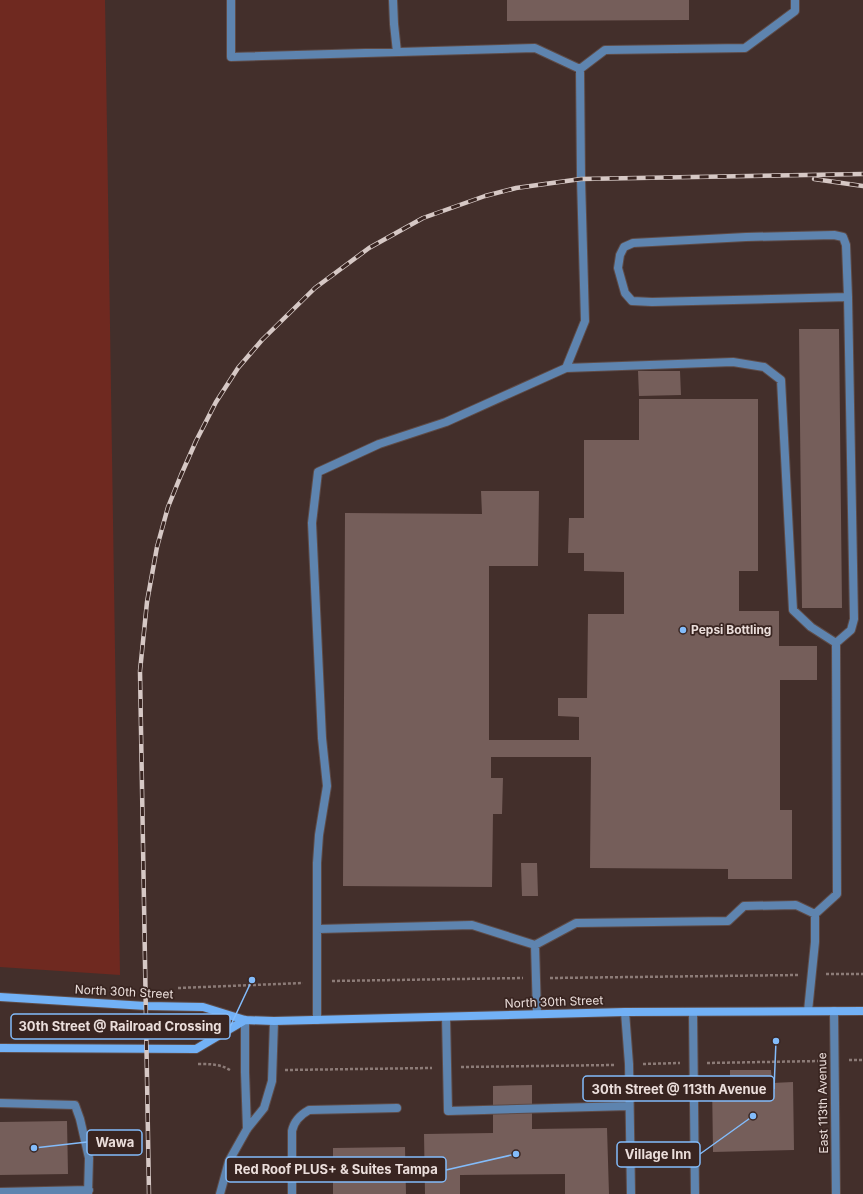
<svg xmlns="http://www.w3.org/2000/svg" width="863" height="1194" font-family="Inter,sans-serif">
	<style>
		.green { fill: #6f2920 }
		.building { fill: #755e5a }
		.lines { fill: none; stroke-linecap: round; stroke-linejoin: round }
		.service-casing { stroke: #5e4b47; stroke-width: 10 }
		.minor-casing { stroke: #5e4b47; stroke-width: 10 }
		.secondary-casing { stroke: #5e4b47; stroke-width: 10 }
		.path { stroke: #8c7b77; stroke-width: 2.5; stroke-dasharray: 3 2; stroke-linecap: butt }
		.service { stroke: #5e84af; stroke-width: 8 }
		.minor { stroke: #5e84af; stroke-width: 8 }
		.secondary { stroke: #72b1f6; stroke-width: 8 }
		.rail-casing { stroke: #d6c8c5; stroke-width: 4.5 }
		.rail { stroke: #392521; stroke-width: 3; stroke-dasharray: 9; stroke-linecap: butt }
		.poi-dot { fill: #83bcfb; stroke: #392521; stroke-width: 1.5 }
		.labels { text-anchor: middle; stroke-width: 3.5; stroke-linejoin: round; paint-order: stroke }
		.poi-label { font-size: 12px; font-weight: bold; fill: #ebdedb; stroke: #392521; text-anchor: start }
		.street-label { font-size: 12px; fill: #ebdedb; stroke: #392521 }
		.leader { fill: none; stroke: #83bcfb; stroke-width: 1.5 }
		.callout-dot { fill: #83bcfb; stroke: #392521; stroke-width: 1.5 }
		.callout { fill: #392521; stroke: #83bcfb; stroke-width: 1.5 }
		.callout-label { font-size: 13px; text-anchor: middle; font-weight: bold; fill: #ebdedb }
	</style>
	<rect width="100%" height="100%" fill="#432f2b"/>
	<!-- green -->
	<path class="green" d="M0 0H105L120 975 0 967Z"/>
	<!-- building -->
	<path class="building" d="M507 0H689V20L507 21Z
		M799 329H839L842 608H802Z
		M638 371H680L681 395 639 396Z
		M639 399H758V571H739V611H779V646H817V680H780V810H792V879H728V869L590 868 591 757H491V778H503L502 814H493L492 887 343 886 345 513 482 514 481 491H539L538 566H489V740H579V717L558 716V698H587L588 614H624V572L584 571V553H568L569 518H584V440H639Z
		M521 863H537L538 896H522Z
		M730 1070H771L772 1083 793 1082 794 1150 713 1152 712 1081H730Z
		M532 1085V1129L607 1128 609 1194H565V1174L460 1175V1194H425L424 1134 493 1133V1086Z
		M67 1121 68 1174 0 1175V1122Z
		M405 1147 406 1194H333V1148Z"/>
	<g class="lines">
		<!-- service casing -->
		<g class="service-casing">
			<path id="service" d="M231 0V57L535 48 580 69 581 179 585 321 566 368 446 422 379 444 318 472 312 523 322 738 327 786 319 835 317 863V1020
				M393 0 394 24 397 52
				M580 69 605 50 745 48 795 11V0
				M566 368 733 362 764 367 781 380 793 610 811 627 836 643
				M318 929 472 925 535 945 537 1014
				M535 945 576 923 728 921 744 906 796 905 815 914 837 894 836 643 851 630 854 619 848 297 846 245 843 237 834 235 746 237 633 243 624 247 620 255 618 268 625 293 632 301 652 302 848 297
				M808 1011 815 942V914
				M625 1012 629 1064 631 1194
				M693 1012 695 1194
				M446 1017 448 1111 629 1106
				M245 1020V1072L247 1129
				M0 1103 75 1105 80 1119 89 1158 88 1194
				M0 1192 89 1190
				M220 1194 229 1161 247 1129 264 1108 272 1081 274 1021
				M292 1194V1131C294 1121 300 1115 309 1110L397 1108"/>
		</g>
		<!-- minor casing -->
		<g class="minor-casing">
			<path id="minor" d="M834 1011 836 1194"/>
		</g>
		<!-- secondary casing -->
		<g class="secondary-casing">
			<path id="secondary" d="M0 997 146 1006 203 1007 245 1020 274 1021 625 1012 863 1011
				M0 1048 196 1049 245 1020"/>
		</g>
		<!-- path -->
		<path class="path" d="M826 974H863
			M550 978 799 975
			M332 981 523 978
			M178 988 303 983
			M849 1060H863
			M707 1063 820 1061
			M198 1064C210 1064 220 1064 230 1070
			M643 1064 680 1063
			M461 1067 614 1065
			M285 1070 432 1068"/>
		<!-- service -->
		<use href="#service" class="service"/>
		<!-- minor -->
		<use href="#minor" class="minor"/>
		<!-- secondary -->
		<use href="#secondary" class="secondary"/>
		<!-- rail casing -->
		<g class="rail-casing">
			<path id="rail" d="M814 179 863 186
				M149 1194 140 671 147 602 157 547 168 507 181 475 196 441 216 402 238 368 262 340 315 288 369 248 423 218 485 196 516 188 581 179 863 174"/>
		</g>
		<!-- rail -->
		<use href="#rail" class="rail"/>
	</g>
	<!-- markers -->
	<circle class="poi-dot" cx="683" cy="630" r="4"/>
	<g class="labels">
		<!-- poi labels -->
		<g class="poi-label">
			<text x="691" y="634">Pepsi Bottling</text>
		</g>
		<!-- street labels -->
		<g class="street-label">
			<text transform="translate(124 992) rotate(3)" y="4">North 30th Street</text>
			<text transform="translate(554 1002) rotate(-2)" y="4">North 30th Street</text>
			<text transform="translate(823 1103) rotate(-91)" y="4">East 113th Avenue</text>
		</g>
	</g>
	<!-- callouts -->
	<path class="leader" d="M252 980L230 1027M776 1041L774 1089M34 1148L87 1142M753 1116L700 1154M516 1154L446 1170"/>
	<g class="callout-dot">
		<circle cx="252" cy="980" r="4"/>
		<circle cx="776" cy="1041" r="4"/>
		<circle cx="34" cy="1148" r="4"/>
		<circle cx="753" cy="1116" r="4"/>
		<circle cx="516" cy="1154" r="4"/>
	</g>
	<g class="callout">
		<rect x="11" y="1014" width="219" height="25" rx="4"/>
		<rect x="583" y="1076" width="191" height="25" rx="4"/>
		<rect x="87" y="1130" width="55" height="25" rx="4"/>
		<rect x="617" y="1142" width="83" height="25" rx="4"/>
		<rect x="226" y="1157" width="220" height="25" rx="4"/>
	</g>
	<g class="callout-label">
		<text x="120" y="1031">30th Street @ Railroad Crossing</text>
		<text x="679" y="1094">30th Street @ 113th Avenue</text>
		<text x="115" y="1147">Wawa</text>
		<text x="658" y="1159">Village Inn</text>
		<text x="336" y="1174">Red Roof PLUS+ &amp; Suites Tampa</text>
	</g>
</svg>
